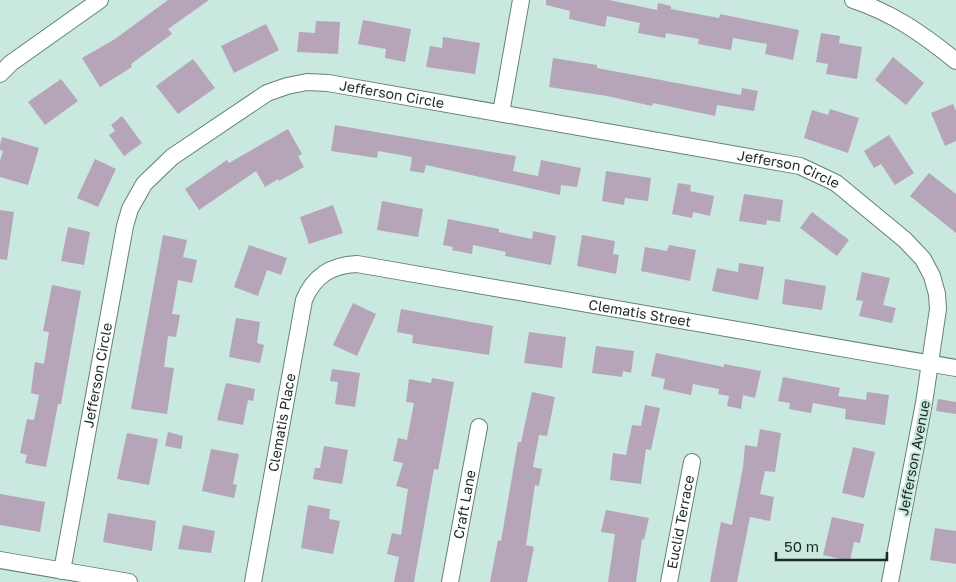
<svg xmlns="http://www.w3.org/2000/svg" width="956" height="582" font-family="'Golos Text',sans-serif">
	<style>
		.building { fill: #b6a5b9 }
		.lines { fill: none; stroke-linecap: round; stroke-linejoin: round }
		.minor-casing { stroke: #658179; stroke-width: 18 }
		.minor { stroke: #fff; stroke-width: 16 }
		.labels { text-anchor: middle; stroke-width: 4.5; stroke-linejoin: round; paint-order: stroke }
		.street-label { font-size: 14px; fill: #1e2a27; stroke: #c9e8df }
	</style>
	<rect width="100%" height="100%" fill="#c9e8df"/>
	<!-- building -->
	<path class="building" d="M168 0H209L168 29 172 34 131 64 132 67 100 87 82 58 115 39Z
		M546 0H609L657 10 658 3 671 6V9L719 18 720 14 799 30 793 60 765 54 767 44 733 38 731 50 698 44 699 39 666 33 665 38 638 33 640 23 607 16 605 27 569 19 570 11 546 5Z
		M363 20 411 29 405 62 385 58 386 49 358 44Z
		M316 21 340 22 338 54 297 52 299 32 315 33Z
		M266 24 279 50 234 73 221 46Z
		M821 33 840 36 839 43 862 47 857 79 826 74 828 64 816 62Z
		M443 37 480 43 475 74 426 67 430 46 442 48Z
		M893 57 924 83 906 105 875 80Z
		M553 58 597 65V68L741 95 742 88 758 91 754 111 717 105 715 116 653 103 652 106 607 96 549 87Z
		M193 59 215 88 178 114 156 86Z
		M61 79 78 101 45 125 28 102Z
		M953 104 956 111V141L945 146 931 113Z
		M830 109 859 118 848 153 804 138 812 110 828 115Z
		M122 116 142 143 124 156 109 135 115 131 111 125Z
		M335 125 516 156 513 171 538 176 541 160 581 168 577 187 561 185 560 195 426 165 424 173 410 171 412 157 378 151 377 158 331 151Z
		M288 129 302 154 298 156 304 167 279 181 278 179 265 187 256 171 199 210 185 189 227 160 229 163Z
		M889 135 914 173 895 185 881 164 874 168 864 151Z
		M2 137 39 148 28 185 0 177V161L3 151 0 150V145Z
		M95 159 116 169 98 207 77 198Z
		M606 171 651 178 648 201 625 198 624 205 602 201Z
		M929 173 956 194V233L910 196Z
		M678 183 691 185 690 191 714 196 710 216 693 212 692 218 672 214Z
		M744 194 783 200 780 222 767 220 766 225 739 221Z
		M382 201 423 209 418 237 377 230Z
		M333 205 343 233 309 244 300 217Z
		M0 210 14 212 7 260 0 259Z
		M812 212 849 240 837 256 800 228Z
		M448 219 499 229V232L532 239 533 231 556 236 551 265 505 256 506 252 473 245 472 254 452 250 453 247 443 245Z
		M68 227 90 232 84 265 61 261Z
		M163 235 187 240 183 257 197 260 192 283 178 280 172 314 180 315 176 337 168 336 164 367 174 368 167 414 131 409Z
		M582 235 615 241 613 254 619 255 616 274 577 266Z
		M249 245 287 258 281 275 267 270 258 296 234 287Z
		M669 245 696 250 690 281 641 271 645 247 667 251Z
		M739 263 764 267 758 300 712 291 717 268 738 272Z
		M862 272 890 278 883 305 896 308 892 323 859 316 863 301 856 300Z
		M785 279 826 286 822 310 782 304Z
		M52 285 81 291 61 404H58L46 467 25 463 27 455 20 453 27 419 34 420 39 395 31 393 32 383 35 362 44 364 49 332 43 331Z
		M353 303 376 314 357 356 333 345Z
		M401 309 493 326 489 355 412 343 413 335 397 332Z
		M236 318 260 322 257 343 264 345 260 363 229 357Z
		M529 332 566 337 562 368 524 363Z
		M596 346 634 351 631 373 623 371 622 377 592 373Z
		M656 353 724 367V364L761 371 755 398 743 395 741 409 727 406 729 396 718 394 719 389 693 384 691 395 663 389 665 379 651 376Z
		M332 369 360 373 355 407 335 404 338 382 330 381Z
		M783 377 840 388 838 396 866 400 867 392 889 395 885 425 845 419 846 409 813 403 811 413 789 409 790 403 778 401Z
		M432 378 454 382 441 455 438 470 434 469 414 582H394L399 557 387 554 392 533 401 535 408 489 396 486 403 463 393 461 398 438 407 440 414 403 406 402 409 379 431 383Z
		M226 383 255 389 253 401 248 400 243 425 217 420Z
		M532 392 555 397 547 436 539 435 533 467 542 469 539 486 535 485 526 545 534 547 527 582H490L498 540 501 541 518 442H521Z
		M938 399 956 402V414L936 411Z
		M645 405 660 408 651 450 646 449 641 484 610 480 613 453 626 455 632 425 641 426Z
		M760 429 781 433 775 472 765 471 760 494 774 497 770 521 750 517 737 582H710L721 522 732 525 743 467 745 445 757 447Z
		M168 432 183 436 181 449 165 446Z
		M127 433 158 439 149 485 117 479Z
		M324 446 348 450 342 484 313 479 315 468H320Z
		M853 447 875 452 864 498 842 493Z
		M211 449 239 454 233 484 237 485 234 498 202 491Z
		M0 494 45 502 40 532 0 525Z
		M308 505 330 509 329 519 340 521 333 554 301 548Z
		M606 510 649 518 644 540 642 539 636 582H608L615 534 601 532Z
		M108 513 156 521 152 551 103 542Z
		M832 517 864 524 860 543 854 542 850 561 823 555Z
		M183 525 215 531 211 553 178 549Z
		M935 528 956 531V564L930 560Z"/>
	<g class="lines">
		<!-- minor casing -->
		<g class="minor-casing">
			<g id="minor">
				<path d="M853 0C893 13 924 35 956 61"/>
				<path d="M0 74 11 63 100 0"/>
				<path d="M501 113 521 0"/>
				<path d="M0 560 129 582"/>
				<path id="s1" d="M62 571 125 226 130 209 144 184 172 157 267 93 287 86 307 82 328 83 800 166 836 183 905 240 923 259 932 276 937 294 938 309 924 403 890 582"/>
				<path id="s2" d="M253 582 304 300C314 276 331 265 357 264L956 368"/>
				<path id="s3" d="M450 582 479 427"/>
				<path id="s4" d="M669 582 692 462"/>
			</g>
		</g>
		<!-- minor -->
		<use href="#minor" class="minor"/>
	</g>
	<g class="labels">
		<!-- street labels -->
		<g class="street-label">
			<text dy="5" stroke="none"><textPath href="#s1" startOffset="678">Jefferson Circle</textPath></text>
			<text dy="5" stroke="none"><textPath href="#s1" startOffset="1082">Jefferson Circle</textPath></text>
			<text dy="5" stroke="none"><textPath href="#s2" startOffset="642">Clematis Street</textPath></text>
			<text dy="5" stroke="none"><textPath href="#s1" startOffset="199">Jefferson Circle</textPath></text>
			<text dy="5" stroke="none"><textPath href="#s2" startOffset="162">Clematis Place</textPath></text>
			<text transform="translate(914 458) rotate(-79)" y="5">Jefferson Avenue</text>
			<text dy="5" stroke="none"><textPath href="#s3" startOffset="79">Craft Lane</textPath></text>
			<text dy="5" stroke="none"><textPath href="#s4" startOffset="61">Euclid Terrace</textPath></text>
		</g>
	</g>
	<!-- scale -->
	<path d="M776 552v8h111v-8" fill="none" stroke="#1e2a27" stroke-width="2.5"/>
	<text x="784" y="552" font-size="15" fill="#1e2a27" stroke="#c9e8df" stroke-width="4" paint-order="stroke">50 m</text>
</svg>
